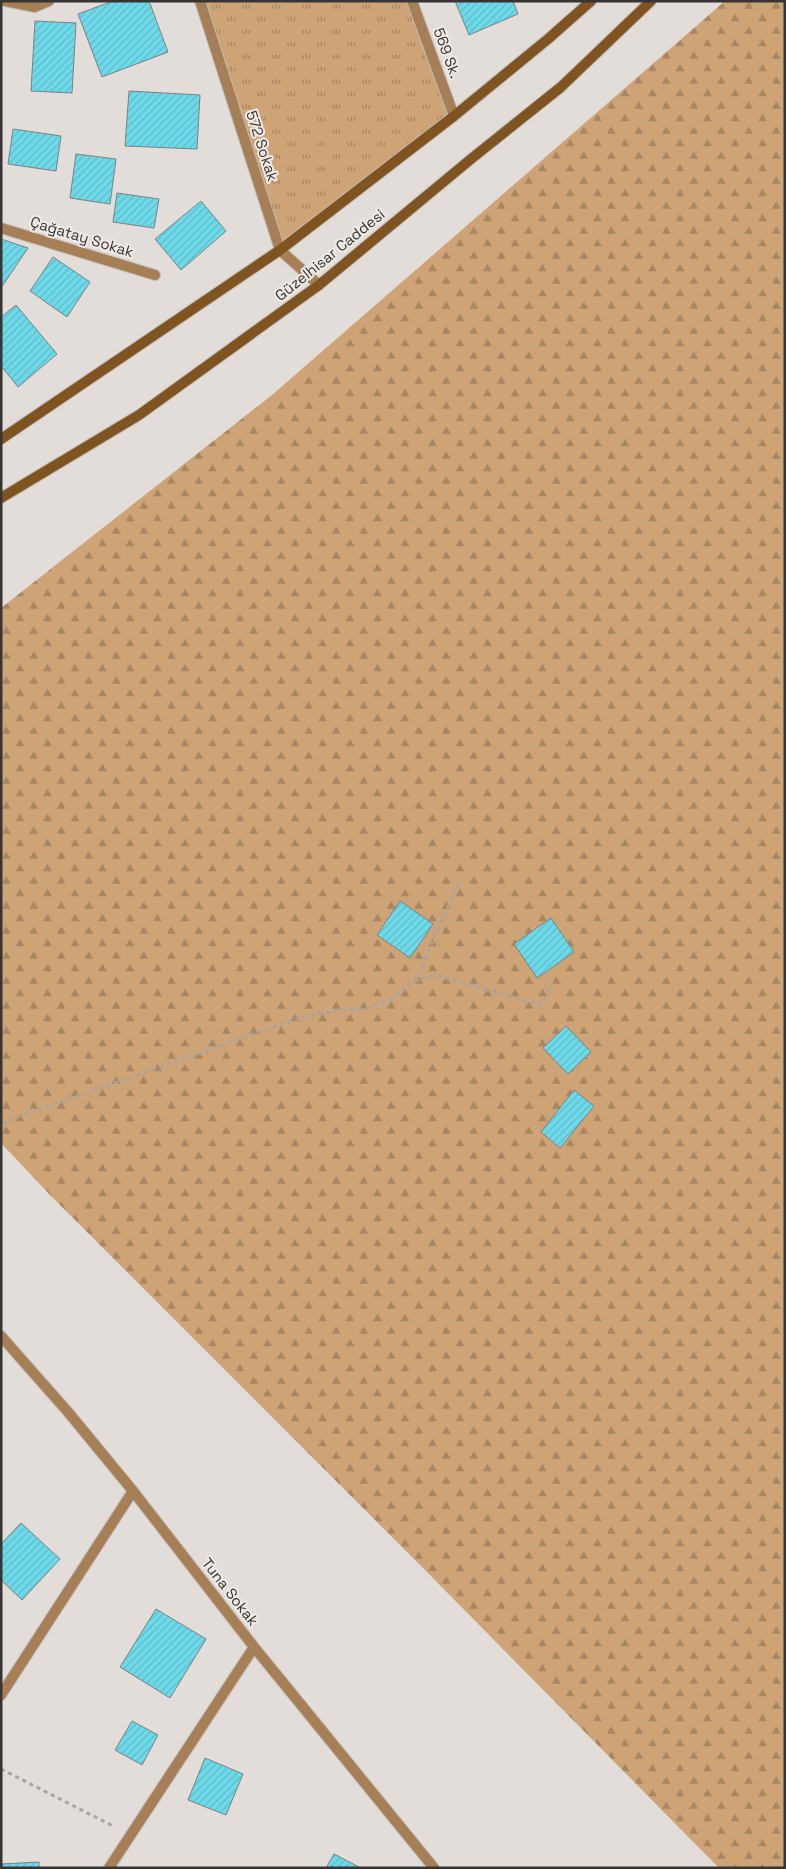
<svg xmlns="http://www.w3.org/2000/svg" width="786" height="1869" font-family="'Space Grotesk',sans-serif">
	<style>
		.grass { fill: url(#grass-tufts) }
		.forest { fill: url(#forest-firs) }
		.building { fill: url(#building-hatch); stroke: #7a8283 }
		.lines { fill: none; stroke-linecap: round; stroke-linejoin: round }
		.street-casing { stroke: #c0bbb7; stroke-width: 12 }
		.secondary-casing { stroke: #c0bbb7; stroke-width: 12 }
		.path { stroke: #a8a4a0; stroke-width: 3; stroke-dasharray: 4 4; stroke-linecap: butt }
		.street { stroke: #a67f57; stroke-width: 10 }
		.secondary { stroke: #805421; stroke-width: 10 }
		.labels { text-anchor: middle; stroke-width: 4; stroke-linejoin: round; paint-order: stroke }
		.street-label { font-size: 15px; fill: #373533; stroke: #f0eae5 }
	</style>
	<defs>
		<pattern id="grass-tufts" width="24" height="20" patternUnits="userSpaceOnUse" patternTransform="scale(1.25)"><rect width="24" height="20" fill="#cea376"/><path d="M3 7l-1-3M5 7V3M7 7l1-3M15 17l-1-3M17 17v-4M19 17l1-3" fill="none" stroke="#a88661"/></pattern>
		<pattern id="forest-firs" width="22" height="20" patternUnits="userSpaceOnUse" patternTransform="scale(1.25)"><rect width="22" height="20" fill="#cea376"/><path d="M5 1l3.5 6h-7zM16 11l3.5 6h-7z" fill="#a88661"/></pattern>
		<pattern id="building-hatch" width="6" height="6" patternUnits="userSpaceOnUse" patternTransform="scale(1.25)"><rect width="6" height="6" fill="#6dd9e9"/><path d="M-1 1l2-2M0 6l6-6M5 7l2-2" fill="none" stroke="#5fbbc8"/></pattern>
	</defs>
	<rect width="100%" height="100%" fill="#e2ddd8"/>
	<!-- grass -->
	<path class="grass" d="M200 1H412L454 116 280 250Z"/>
	<!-- forest -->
	<path class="forest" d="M725 1H785V1868H719L422 1567 50 1195 1 1143V608L272 395Z"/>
	<!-- building -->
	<path class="building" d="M113 1H149L168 52 102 77 78 14Z
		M455 1H513L518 14 469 35Z
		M35 21 76 23 72 93 31 91Z
		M129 91 200 95 197 149 125 146Z
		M13 129 61 136 56 171 8 164Z
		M76 154 116 159 110 204 70 198Z
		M117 193 159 199 154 228 113 222Z
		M201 201 226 231 181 270 155 239Z
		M1 239 28 248 1 288Z
		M53 257 90 282 67 317 30 291Z
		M16 305 57 354 18 387 1 366V317Z
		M400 901 433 924 410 958 377 935Z
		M551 918 574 952 537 978 514 944Z
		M566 1026 591 1052 568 1074 543 1048Z
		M574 1090 594 1106 560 1148 541 1132Z
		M21 1523 60 1559 22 1600 1 1580V1544Z
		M156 1609 206 1639 170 1698 120 1667Z
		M132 1721 158 1735 142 1765 115 1750Z
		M205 1758 243 1774 226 1815 188 1800Z
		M334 1854 361 1868H326Z
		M39 1862V1868H1V1864Z"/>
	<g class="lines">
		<!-- street casing -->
		<g class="street-casing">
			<path id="street" d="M5 1 35 7 49 1
				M200 1 280 250 319 285
				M412 1 454 116
				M1 228 155 275
				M1 1336 68 1412 133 1491 254 1647 434 1868
				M1 1695 133 1491
				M109 1868 254 1647"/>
		</g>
		<!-- secondary casing -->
		<g class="secondary-casing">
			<path id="secondary" d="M1 439 280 250 454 116 548 39 591 1
				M1 498 139 415 319 285 471 159 561 87 651 1"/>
		</g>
		<!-- path -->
		<path class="path" d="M415 981 436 975 540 1005 552 984
			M1 1123 299 1018 332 1011 363 1009 390 1000 415 981 459 882
			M1 1769 113 1826"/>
		<!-- street -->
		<use href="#street" class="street"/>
		<!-- secondary -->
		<use href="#secondary" class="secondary"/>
	</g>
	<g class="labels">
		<!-- street labels -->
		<g class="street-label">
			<text transform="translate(447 53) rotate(70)" y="5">569 Sk.</text>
			<text transform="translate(262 146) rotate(72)" y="5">572 Sokak</text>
			<text transform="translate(82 237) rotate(17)" y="5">Çağatay Sokak</text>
			<text transform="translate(330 255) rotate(-39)" y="5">Güzelhisar Caddesi</text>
			<text transform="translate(230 1592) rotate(52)" y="5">Tuna Sokak</text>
		</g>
	</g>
	<!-- border -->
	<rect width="786" height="1869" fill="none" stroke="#373533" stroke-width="5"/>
</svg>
